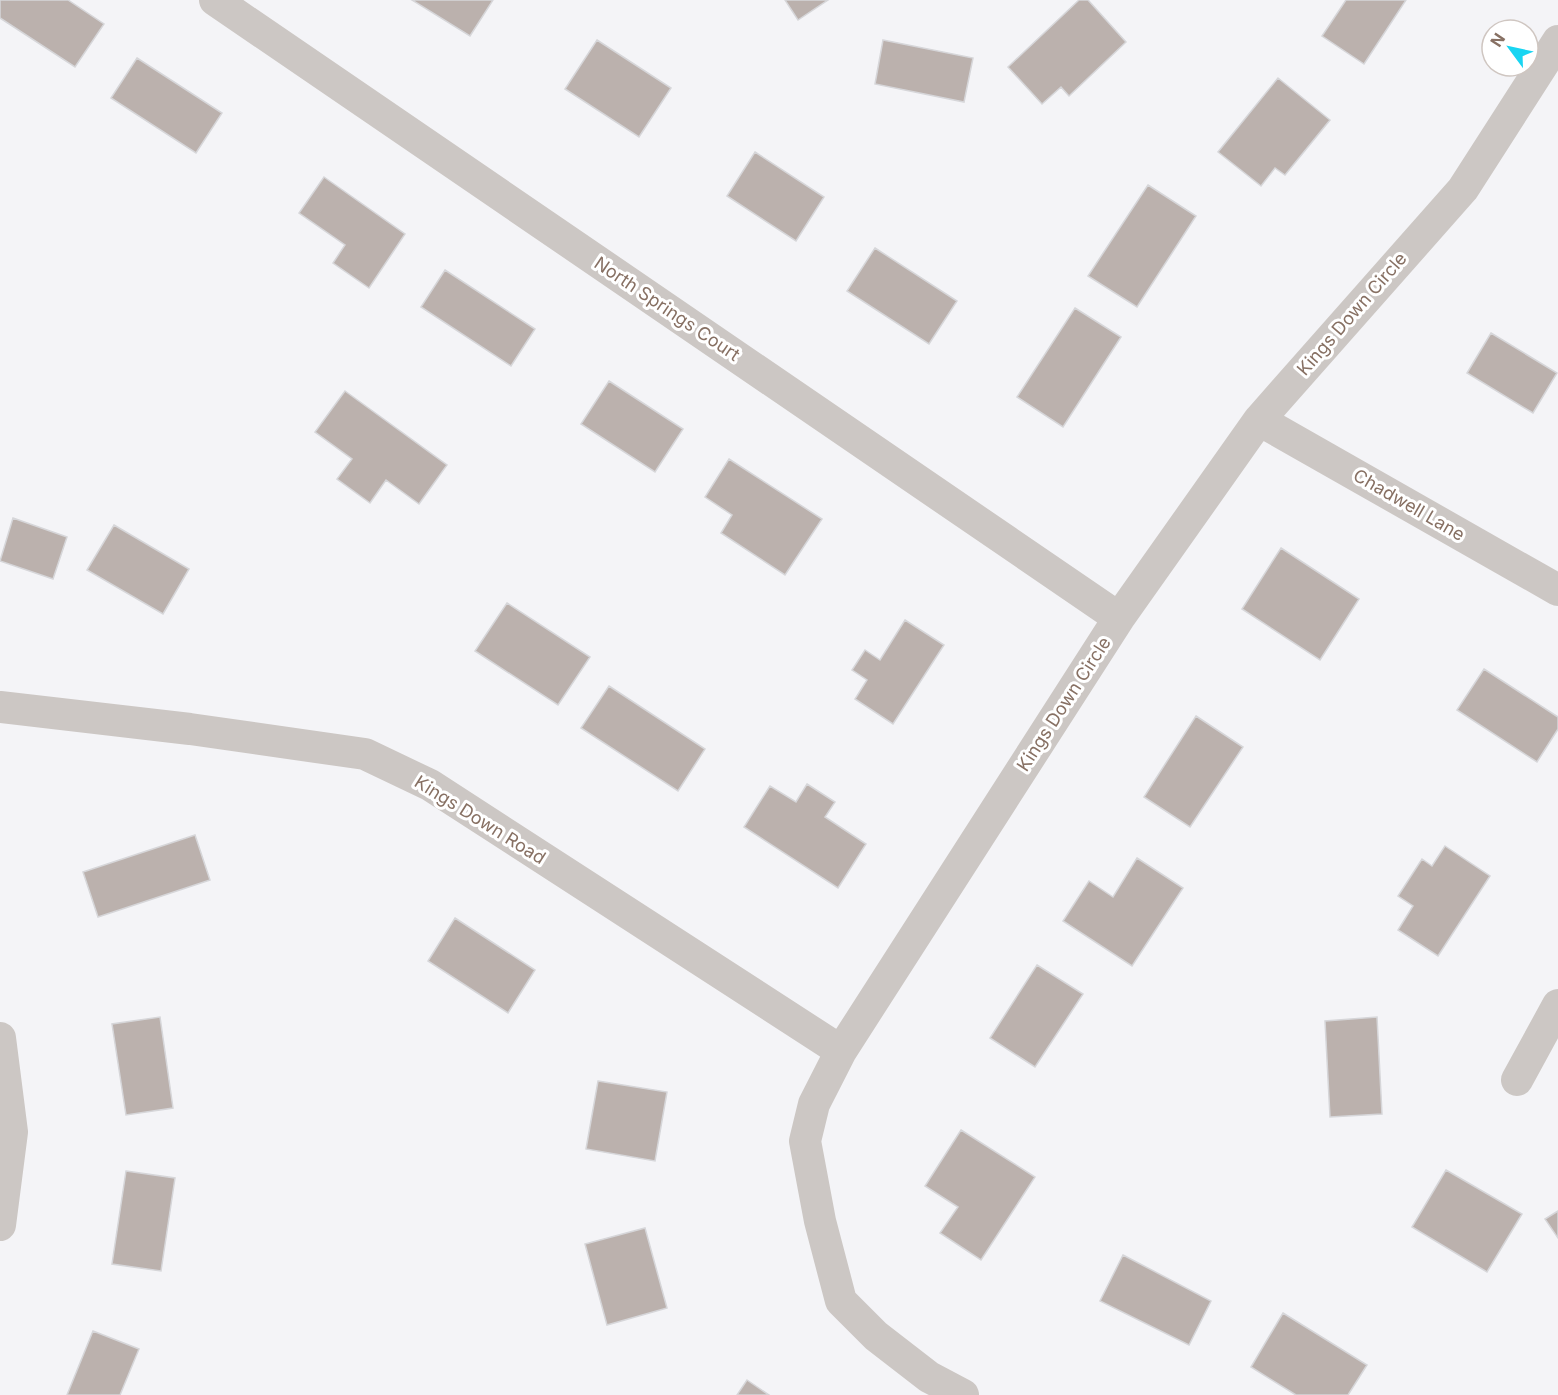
<svg xmlns="http://www.w3.org/2000/svg" width="1558" height="1395" font-family="Inter,sans-serif">
	<style>
		.building { fill: #bbb1ad; stroke: #d6d6d9; stroke-width: 1.5 }
		.lines { fill: none; stroke-linecap: round; stroke-linejoin: round }
		.street { stroke: #ccc7c4; stroke-width: 32 }
		.labels { text-anchor: middle; stroke-width: 6; stroke-linejoin: round; paint-order: stroke }
		.street-label { font-size: 18px; fill: #877063; stroke: #fff }
	</style>
	<rect width="100%" height="100%" fill="#f4f4f7"/>
	<!-- building -->
	<path class="building" d="M0 0H68L104 24 75 67 0 18Z
		M412 0H493L470 36Z
		M785 0H828L798 20Z
		M1079 0H1088L1126 42 1069 96 1061 87 1042 104 1008 67Z
		M1346 0H1406L1364 64 1322 36Z
		M597 40 671 88 639 137 565 89Z
		M883 40 973 58 964 102 875 84Z
		M137 58 222 113 196 153 111 98Z
		M1278 78 1330 120 1285 175 1275 168 1261 186 1218 152Z
		M755 152 824 197 796 241 727 196Z
		M324 177 405 234 369 288 333 263 345 245 299 213Z
		M1148 185 1196 216 1137 307 1088 276Z
		M875 248 957 301 929 344 847 291Z
		M445 270 535 329 511 366 421 307Z
		M1075 308 1121 337 1063 427 1017 397Z
		M1491 333 1557 373 1533 413 1467 373Z
		M609 381 683 429 655 472 581 424Z
		M345 391 447 465 419 504 386 480 370 503 337 479 352 459 315 432Z
		M729 459 822 519 785 575 721 533 732 515 705 497Z
		M13 518 67 537 53 579 0 561Z
		M114 525 189 569 163 614 87 570Z
		M1281 548 1359 599 1320 660 1242 609Z
		M507 603 590 657 558 705 475 651Z
		M905 620 944 645 893 724 855 699 867 680 852 670 865 650 880 660Z
		M1484 669 1558 717V729L1537 762 1457 710Z
		M609 686 705 749 678 791 581 728Z
		M1196 716 1243 747 1190 827 1144 797Z
		M807 784 835 802 825 817 866 844 838 888 744 827 770 786 796 802Z
		M195 835 210 880 98 917 83 872Z
		M1445 846 1490 876 1438 956 1398 930 1413 906 1398 896 1422 859 1432 866Z
		M1137 858 1183 888 1132 966 1063 921 1089 881 1113 897Z
		M455 918 535 970 508 1013 428 961Z
		M1037 965 1083 994 1035 1067 990 1038Z
		M160 1017 173 1108 126 1115 112 1024Z
		M1377 1017 1382 1114 1330 1117 1325 1021Z
		M598 1081 667 1092 655 1161 586 1149Z
		M961 1130 1035 1177 981 1260 940 1233 958 1207 925 1186Z
		M1446 1170 1522 1214 1487 1272 1412 1227Z
		M126 1171 175 1178 161 1271 112 1264Z
		M1558 1211V1238L1545 1219Z
		M645 1228 667 1308 607 1325 585 1244Z
		M1123 1255 1211 1301 1189 1345 1100 1301Z
		M1283 1313 1367 1365 1348 1395H1296L1251 1367Z
		M93 1331 139 1349 120 1395H67Z
		M747 1380 769 1395H737Z"/>
	<g class="lines">
		<!-- street -->
		<path class="street" d="M215 0 1119 618
			M1259 420 1558 590
			M0 707 190 729 365 754 430 785 841 1051
			M0 1038 12 1132 0 1225
			M1517 1080 1558 1005
			M963 1395 929 1377 876 1336 841 1301 820 1221 805 1141 814 1104 841 1051 1119 618 1259 420 1463 189 1558 41"/>
	</g>
	<g class="labels">
		<!-- street labels -->
		<g class="street-label">
			<text transform="translate(667 309) rotate(34)" y="6">North Springs Court</text>
			<text transform="translate(1352 314) rotate(-49)" y="6">Kings Down Circle</text>
			<text transform="translate(1409 505) rotate(30)" y="6">Chadwell Lane</text>
			<text transform="translate(1064 704) rotate(-57)" y="6">Kings Down Circle</text>
			<text transform="translate(480 820) rotate(32)" y="6">Kings Down Road</text>
		</g>
	</g>
	<!-- north arrow -->
	<g transform="translate(1510 48) rotate(303)"><circle r="28" fill="#ffffff" stroke="#cfc6c1" stroke-width="1.5"/>
	<path d="M0-4.5L10 22L0 15L-10 22Z" fill="#18d5f2"/>
	<text y="-9" font-size="16" font-weight="bold" text-anchor="middle" fill="#877063">N</text>
	</g>
</svg>
